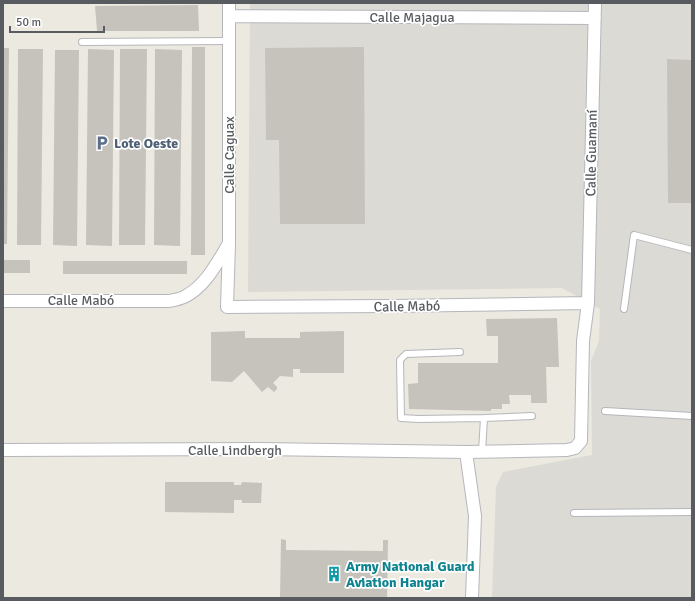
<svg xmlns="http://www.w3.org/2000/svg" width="695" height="601" font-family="Signika,sans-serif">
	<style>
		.industrial { fill: #dcdad4 }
		.building { fill: #c6c3bd }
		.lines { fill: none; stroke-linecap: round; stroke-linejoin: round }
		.service-casing { stroke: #b5b7bc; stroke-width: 8 }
		.minor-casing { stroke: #b5b7bc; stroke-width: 14 }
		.service { stroke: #fff; stroke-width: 6 }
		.minor { stroke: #fff; stroke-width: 12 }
		.labels { text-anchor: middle; stroke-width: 3.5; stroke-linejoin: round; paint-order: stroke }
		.street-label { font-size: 14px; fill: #585b60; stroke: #fff }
		.service-label { font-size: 14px; font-weight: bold; fill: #4e5e75; stroke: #fff; text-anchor: start }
		.culture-label { font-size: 14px; font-weight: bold; fill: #0d838f; stroke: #fff; text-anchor: start }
	</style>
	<rect width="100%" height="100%" fill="#ebe9e0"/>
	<!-- industrial -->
	<path class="industrial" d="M250 3H692V598H492L496 487 503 472 592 455 591 361 599 341 600 309 562 288 248 292Z"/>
	<!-- building -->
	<path class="building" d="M198 5 199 31H97L95 6Z
		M192 47H205V255H191Z
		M364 47 365 224H280L279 140H266L265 48Z
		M3 48H9L7 244H3Z
		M18 49H43L41 245H17Z
		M88 49 114 50 112 246 86 245Z
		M120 49H147L145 245H119Z
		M155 49 182 50 180 246 154 245Z
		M55 50H79L77 246 53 245Z
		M667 59 692 60V203H668Z
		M3 260H30V273H3Z
		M63 261H187V274H63Z
		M557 318 559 367H546L547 403H531V395H509L510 404H502V409H491V411L409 409 408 384 418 383V363H498V336H487L486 319Z
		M245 331V338H300V332L344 331V373H300V369H293V377L280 376 273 383 277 387V389L274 392 268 387 262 392 244 371 232 382 211 381V332Z
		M165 482H234V485H241L242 482 262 483 261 503H242V500H234V513L165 512Z
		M281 539 286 540V550L383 551V540H388L387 598H280Z"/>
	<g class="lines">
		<!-- service casing -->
		<g class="service-casing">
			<path id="service" d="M82 42 229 41
				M624 309 634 235 692 250
				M460 352 406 354 400 360 401 418 419 419 484 418
				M605 411 692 416
				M482 452 484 418 532 416
				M574 513 692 512"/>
		</g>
		<!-- minor casing -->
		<g class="minor-casing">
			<path id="minor" d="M229 3V244L227 307 393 306 588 303
				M229 16 595 18
				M3 301H169C174 300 180 299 184 297 205 287 217 263 228 245
				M3 450 260 449 466 452 567 450 575 448 581 441 583 341 588 303 595 3
				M466 452 475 516 472 598"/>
		</g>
		<!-- service -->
		<use href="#service" class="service"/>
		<!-- minor -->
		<use href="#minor" class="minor"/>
	</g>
	<!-- icons -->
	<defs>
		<g id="parking-bare" transform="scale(1.2)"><path d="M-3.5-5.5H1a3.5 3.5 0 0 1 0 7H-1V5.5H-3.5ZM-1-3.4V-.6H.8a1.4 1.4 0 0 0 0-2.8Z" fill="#5c6f8a" stroke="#fff" stroke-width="2.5" paint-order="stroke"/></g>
		<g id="building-bare" transform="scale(1.2)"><path d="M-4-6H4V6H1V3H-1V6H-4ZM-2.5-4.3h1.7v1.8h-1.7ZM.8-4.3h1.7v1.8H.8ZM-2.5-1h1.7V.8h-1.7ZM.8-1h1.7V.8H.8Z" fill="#0f9aa8" stroke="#fff" stroke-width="2.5" paint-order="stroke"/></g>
	</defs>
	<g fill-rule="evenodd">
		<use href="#parking-bare" x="102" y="143"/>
		<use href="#building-bare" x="334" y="574"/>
	</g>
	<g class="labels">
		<!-- street labels -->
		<g class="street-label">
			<text x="412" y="22">Calle Majagua</text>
			<text transform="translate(591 153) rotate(-89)" y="5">Calle Guamaní</text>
			<text transform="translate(229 155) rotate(-90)" y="5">Calle Caguax</text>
			<text x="81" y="305">Calle Mabó</text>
			<text transform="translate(407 306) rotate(-1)" y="5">Calle Mabó</text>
			<text x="235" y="455">Calle Lindbergh</text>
		</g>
		<!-- service labels -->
		<g class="service-label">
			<text x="114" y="148">Lote Oeste</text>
		</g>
		<!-- culture labels -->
		<g class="culture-label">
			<text x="346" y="571">Army National Guard<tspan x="346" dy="16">Aviation Hangar</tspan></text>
		</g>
	</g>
	<!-- border -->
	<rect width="695" height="601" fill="none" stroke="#585b60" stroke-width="8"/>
	<!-- scale -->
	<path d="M10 26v6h94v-6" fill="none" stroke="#585b60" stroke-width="2"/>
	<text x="16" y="26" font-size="12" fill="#585b60" stroke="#ffffff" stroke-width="3" paint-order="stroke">50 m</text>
</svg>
